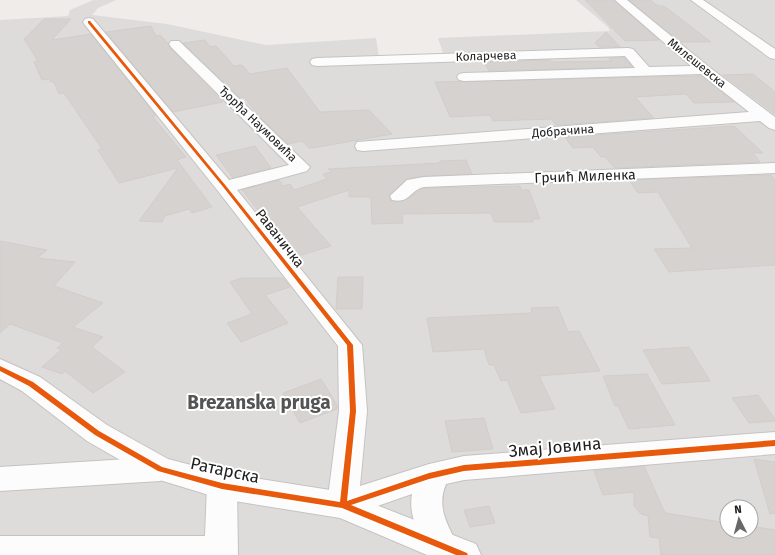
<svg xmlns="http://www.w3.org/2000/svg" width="775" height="555" font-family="'Fira Sans',sans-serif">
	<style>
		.residential { fill: #dedcdb; fill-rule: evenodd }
		.building { fill: #d6d2d0; stroke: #d2cdcb }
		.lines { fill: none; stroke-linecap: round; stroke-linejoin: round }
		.minor-casing { stroke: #c5c3c2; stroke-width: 2 }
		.tertiary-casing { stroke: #c5c3c2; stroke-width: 2 }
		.minor { fill: #fdfcfc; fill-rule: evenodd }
		.tertiary { fill: #fdfcfc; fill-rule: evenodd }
		.cycleway-casing { stroke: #fff; stroke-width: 3 }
		.cycleway { fill: #e8590c; fill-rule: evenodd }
		.labels { text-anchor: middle; stroke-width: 4; stroke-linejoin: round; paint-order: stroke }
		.far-street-label { font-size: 12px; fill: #212121; stroke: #fff }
		.street-label { font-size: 14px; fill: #212121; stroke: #fff }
		.near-street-label { font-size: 17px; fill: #212121; stroke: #fff }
		.near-quarter-label { font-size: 19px; font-weight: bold; fill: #545454; stroke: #fff }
	</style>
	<rect width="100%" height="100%" fill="#efece9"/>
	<!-- residential -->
	<path class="residential" d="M93 0H116L98 8 92 15 167 24 266 45 376 38 379 57 443 53 438 38 610 31 608 27 576 0H775V555H0V20L68 16 70 10ZM727 507H751V531H727Z"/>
	<!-- building -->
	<path class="building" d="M585 0H614L659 40 625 41Z
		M629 0H650L658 6H664L711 42H681Z
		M44 19H71L52 40 91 34 156 116H152L186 157 177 160 212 207 192 213 189 209 165 216 162 222 139 221 178 168 119 183 98 150 102 149 64 93 59 94 54 82H51L49 79 42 80 34 62 38 61 24 39Z
		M151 26 156 36 160 35 168 43 170 48 223 102 173 112 106 32Z
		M606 32 620 47H599L595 43Z
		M205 40 210 47 216 46 234 66 242 65 250 74 287 68 320 112 369 110 392 134 313 148H309L302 141 288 144 258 115 244 97 240 98 183 43Z
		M609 58H624L632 67 489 71 484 62 550 60 552 62 611 61Z
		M753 74 775 92V114L723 75Z
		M701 76 734 102 694 103 686 94 635 97 654 118 556 125 551 119 493 121 490 115 450 117 435 82Z
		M734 126 763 153H753L760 162 615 168 605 157H601L593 147 573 148 565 137Z
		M255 146 271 168 233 178 216 155Z
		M466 160 472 174 424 176 407 179 389 195 391 201H403L424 188 520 186 521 190H529L540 219H533V222H494L491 213 402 214 403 223 372 224 371 197H349V190L297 207 331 246 295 257 242 190 279 180 283 186 290 184 294 190 327 179 323 174 332 172 328 169 440 163V161Z
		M771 175 775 180V265L669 272 654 249 692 248 658 192 638 193 629 180Z
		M0 241 47 250 37 258 75 262 54 286 103 303 73 327 103 337 92 347 125 372 93 393 65 371 62 374 42 367 61 350 57 348 63 343 10 324 0 333Z
		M338 277H363L362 309H336Z
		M242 278H283L290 287 265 295 288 323 241 342 227 323 252 314 230 282Z
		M558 307 568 332 579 331 600 371 539 376 555 409 521 413 507 380 501 381 494 365H489L484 349 433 352 427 318 532 313 531 308Z
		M689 347 710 381 662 384 643 350Z
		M647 374 675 425 629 429 618 406H615L603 376Z
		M321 379 337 405V409L300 423 283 393Z
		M758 395 775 419V421L749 423 732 398Z
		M484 418 493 449 452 452 445 421Z
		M754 459 775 462V513L770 514Z
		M644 466 665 513 727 523V531H751V526L775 530V555H661L659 538 650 537 648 516 641 514 634 506V492L603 495 594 471Z
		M489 506 495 523 470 527 464 510Z"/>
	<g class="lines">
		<!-- minor casing -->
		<g class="minor-casing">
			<path id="minor" d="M615 0H627L709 67 775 117V130L769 128 760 121 363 151 357 150 355 146 357 142 749 112 701 74 464 81 459 80 457 77 459 74 464 73 635 68 625 56 317 66 312 65 310 62 312 59 317 58 628 48 633 49 649 67 691 66Z
				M691 0H703L775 49V59L770 58Z
				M89 18 93 19 229 180 289 165 171 47 169 44 171 41H179L310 167 307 171 237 190 362 345 367 411 360 486 429 464 464 456 775 432V454L464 480 446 484C436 508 448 525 458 546L454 555H430C420 536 408 517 412 494L343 518 332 514 327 505 339 411 338 346 218 191 85 25 83 22 85 19Z
				M775 163V173L424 187C410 190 410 204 392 200L390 196 407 180 424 177Z
				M160 457 170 461 175 469 170 477 160 481 0 491V467Z
				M222 473 233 477 237 486 238 555H0V536H205L207 486 211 477Z"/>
		</g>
		<!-- tertiary casing -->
		<g class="tertiary-casing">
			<path id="tertiary" d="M0 359 40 377 107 425 168 459 222 473 343 492 476 544 481 555H427L340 518 222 499 150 477 87 441 22 391 0 379Z"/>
		</g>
		<!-- minor -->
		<use href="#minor" class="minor"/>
		<!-- tertiary -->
		<use href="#tertiary" class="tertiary"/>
		<!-- cycleway casing -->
		<g class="cycleway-casing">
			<path id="cycleway" d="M88 21H90L226 186 353 345 356 411 347 501 429 473 464 465 775 440V446L464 471 429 479 351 505 467 553 468 555H456L342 508 222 489 158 471 95 435 29 386 0 371V366L33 382 99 431 162 467 222 483 340 502 350 411 347 345 224 188 88 23Z"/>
		</g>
		<!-- cycleway -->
		<use href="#cycleway" class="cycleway"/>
	</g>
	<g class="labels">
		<!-- far-street labels -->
		<g class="far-street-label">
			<text transform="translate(486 56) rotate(-2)" y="4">Коларчева</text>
			<text transform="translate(697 63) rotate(39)" y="4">Милешевска</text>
			<text transform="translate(258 124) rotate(44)" y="4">Ђорђа Наумовића</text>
			<text transform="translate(563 131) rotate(-4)" y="4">Добрачина</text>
		</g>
		<!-- street labels -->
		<g class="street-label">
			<text transform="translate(585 176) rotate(-2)" y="5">Грчић Миленка</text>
			<text transform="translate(280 238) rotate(52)" y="5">Раваничка</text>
		</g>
		<!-- near-street labels -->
		<g class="near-street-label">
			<text transform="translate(555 447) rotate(-5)" y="6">Змај Јовина</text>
			<text transform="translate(225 470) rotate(12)" y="6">Ратарска</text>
		</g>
		<!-- near-quarter labels -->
		<g class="near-quarter-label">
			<text x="259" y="409">Brezanska pruga</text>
		</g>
	</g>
	<!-- north arrow -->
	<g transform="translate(739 519) rotate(354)"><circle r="19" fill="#ffffff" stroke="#a6a6a6"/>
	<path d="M0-3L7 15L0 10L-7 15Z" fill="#696867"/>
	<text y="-6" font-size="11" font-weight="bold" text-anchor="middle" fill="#212121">N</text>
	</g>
</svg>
